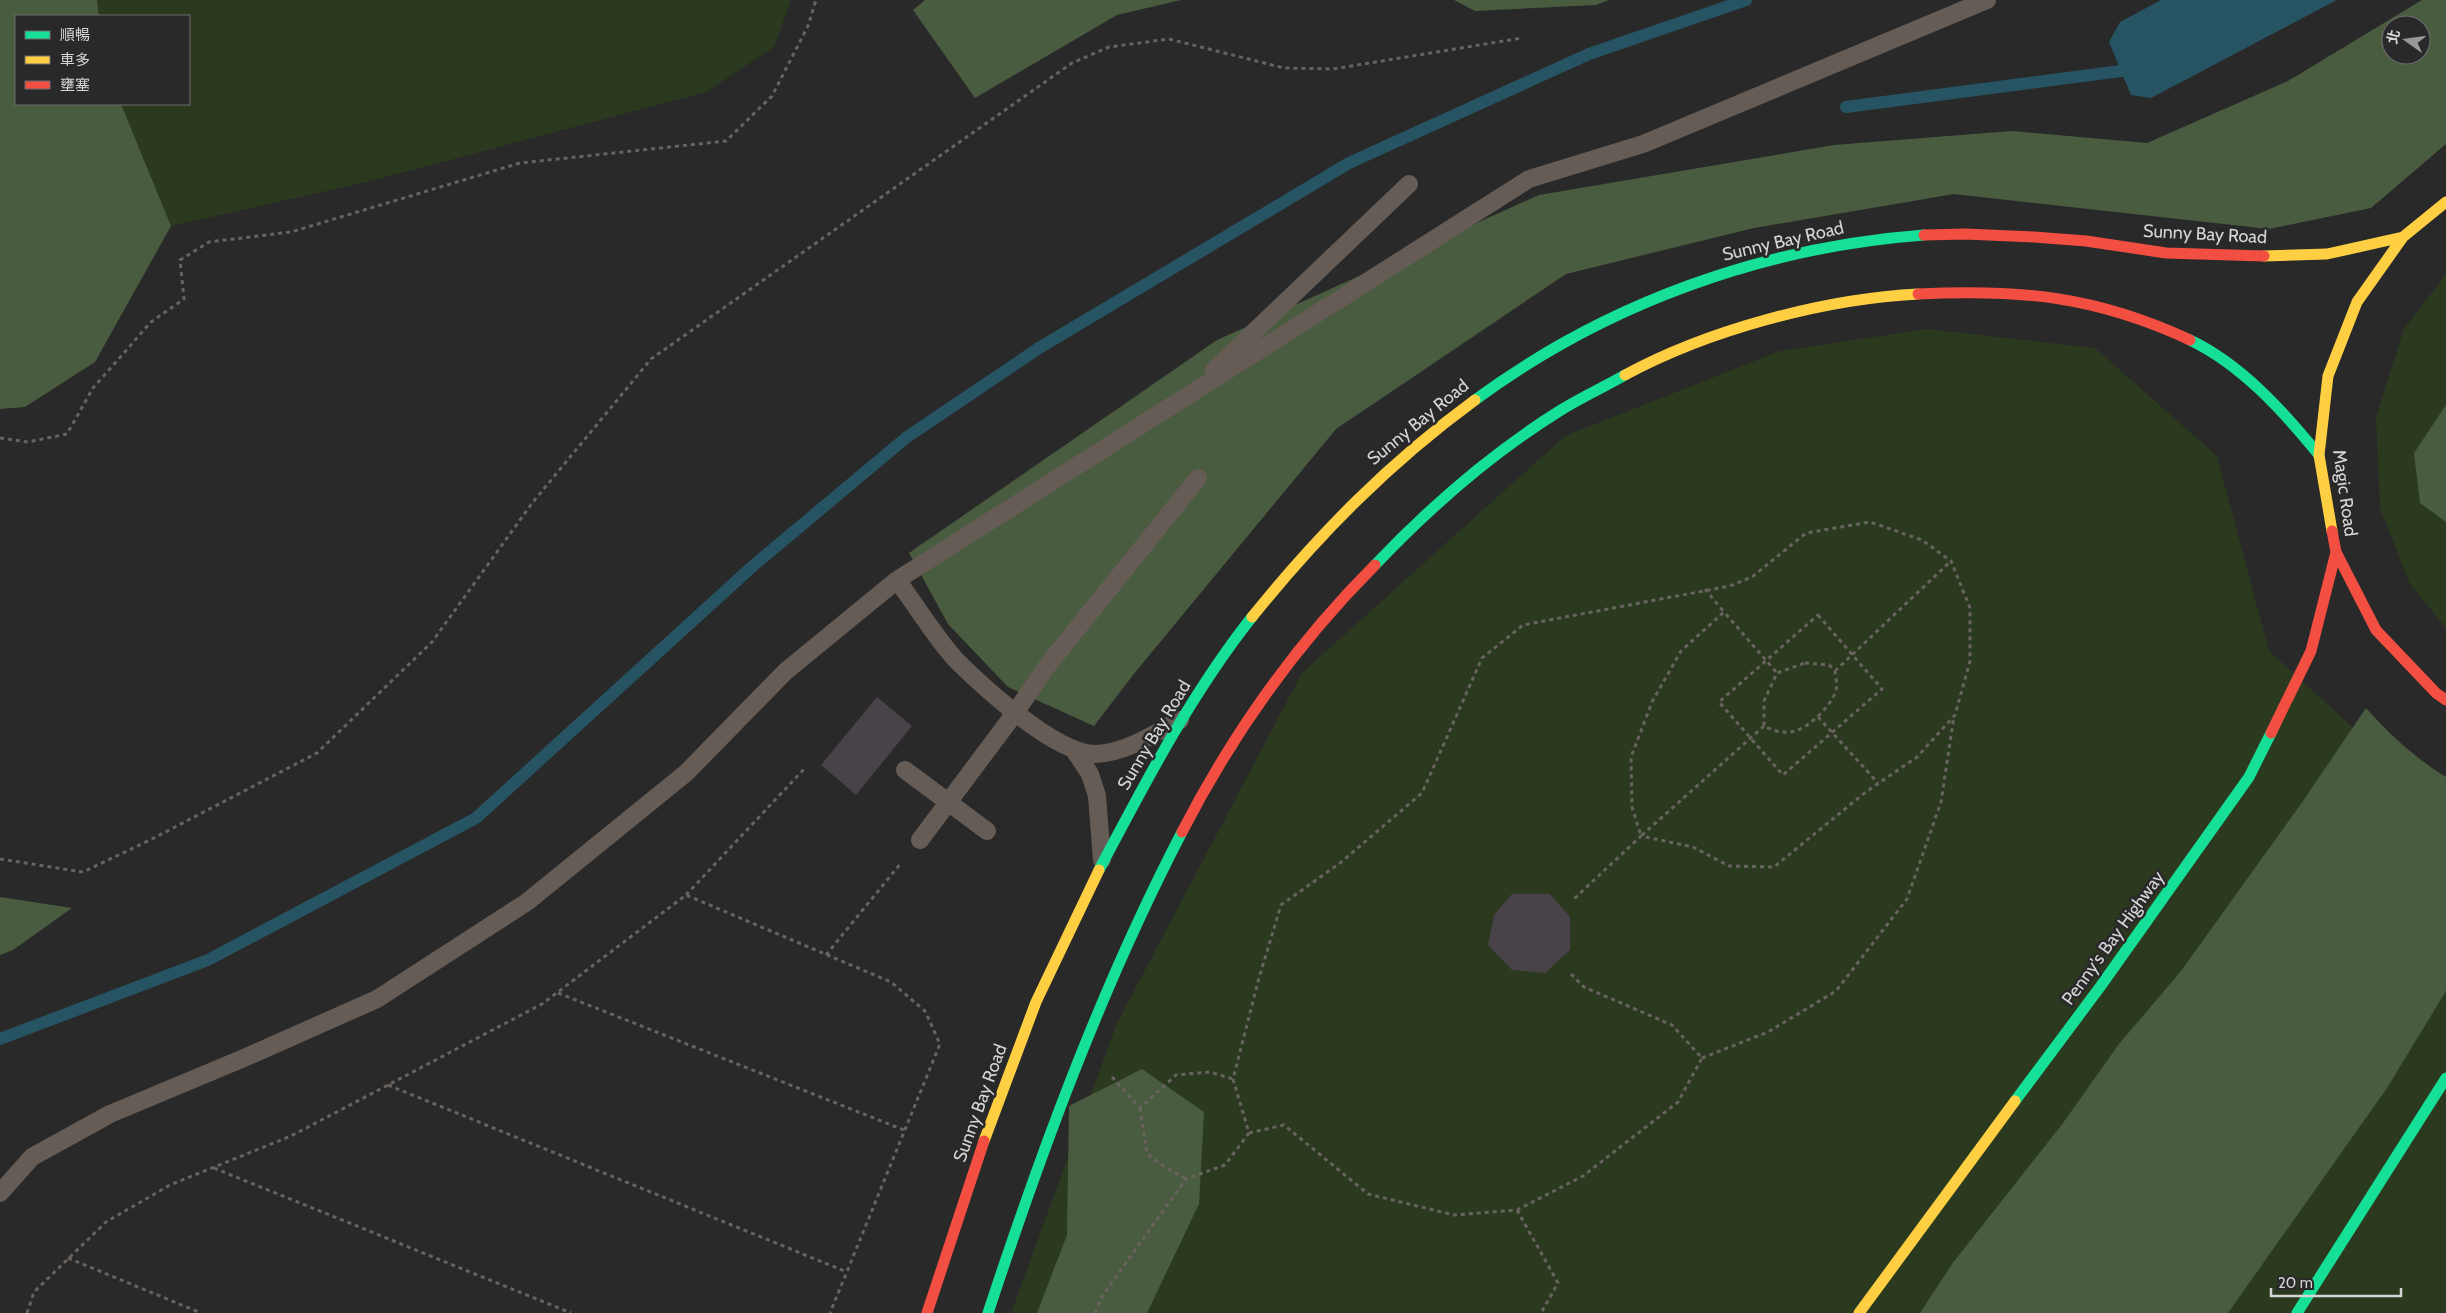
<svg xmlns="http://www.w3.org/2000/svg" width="2446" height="1313" font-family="Cabin,'Noto Sans TC',sans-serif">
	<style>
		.green { fill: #2b3a1f }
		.forest { fill: #4a5c3f; fill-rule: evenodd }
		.water { fill: #275463 }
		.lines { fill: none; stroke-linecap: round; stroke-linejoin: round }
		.stream { stroke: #275463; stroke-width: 12 }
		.building { fill: #494248 }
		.path { stroke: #69635f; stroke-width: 3; stroke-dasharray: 4 4; stroke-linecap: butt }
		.lane { stroke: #655c56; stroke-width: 18 }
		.fast { stroke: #16e098; stroke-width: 11 }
		.slow { stroke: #ffcf43; stroke-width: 11 }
		.jam { stroke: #f24e42; stroke-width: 11 }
		.labels { text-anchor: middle; stroke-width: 5; stroke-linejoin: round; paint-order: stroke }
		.street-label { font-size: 18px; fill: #d6d5d6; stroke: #29282a }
	</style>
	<rect width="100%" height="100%" fill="#292929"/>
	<!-- green -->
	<path class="green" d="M97 0H791L774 47 706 92 371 181 171 226 121 104H189V16H99Z
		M2446 274V628L2410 584 2380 508 2376 417 2404 329Z
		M1927 329 2095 348 2217 456 2269 651 2417 786 2446 802V1313H1011L1117 1023 1302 673 1565 436 1780 351Z"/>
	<!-- forest -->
	<path class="forest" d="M0 0H97L99 16H16V104H121L171 226 95 362 25 407 0 409Z
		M925 0H1181L1117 15 975 98 913 10Z
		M1454 0H1609L1596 5 1475 11Z
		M2422 0H2446V144L2371 208 2269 229 1954 194 1754 228 1566 274 1336 429 1133 675 1094 726 1008 687 948 624 909 553 1217 340 1539 195 1834 145 2012 131 2147 143 2288 81ZM2391 25H2421V55H2391Z
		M2446 405V522L2420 503 2414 453Z
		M2366 708C2390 735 2415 758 2446 777V991L2387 1088 2228 1313H1920L1952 1264 2063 1123 2119 1044 2181 971 2303 801Z
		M0 897 72 908 13 950 0 955Z
		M1142 1069 1204 1112 1199 1204 1147 1313H1037L1067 1235 1069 1106Z"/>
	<!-- water -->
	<path class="water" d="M2161 0H2337L2151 98 2131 95 2109 42 2120 22Z"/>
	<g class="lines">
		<!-- stream -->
		<path class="stream" d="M1846 107 2121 71
			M0 1039 208 960 476 818 754 565 907 437 1039 348 1349 163 1589 54 1746 0"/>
	</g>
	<!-- building -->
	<path class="building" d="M877 697 912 726 856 795 821 765Z
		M1512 894H1550L1570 917V950L1545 973 1512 970 1488 945 1494 915Z"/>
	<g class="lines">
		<!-- path -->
		<path class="path" d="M0 438 28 442 67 434 93 388 151 322 184 299 180 260 209 242 291 232 520 163 726 141 772 96 808 26 816 0
			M1705 589 1724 612
			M1818 615 1882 689 1783 775 1719 702Z
			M1805 663 1829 665 1835 671C1835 676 1838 685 1836 690 1832 706 1809 727 1795 731 1784 734 1773 731 1764 726V701L1777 673Z
			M1835 671 1951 561
			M1818 717 1878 783
			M1764 726 1641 836 1632 807 1631 757 1652 702 1681 651 1724 612 1777 673
			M0 859 83 872 152 839 317 753 432 642 533 502 651 359 1072 63 1109 47 1169 39 1284 68 1333 69 1522 38
			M686 895 805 768
			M826 955 901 863
			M558 993 904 1130
			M1702 1058 1768 1032 1836 991 1907 899 1941 802 1954 716
			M1112 1077 1140 1108 1176 1075 1210 1072 1233 1079
			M388 1085 847 1272
			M1140 1108 1147 1154 1165 1167 1186 1179
			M1249 1133 1284 1125 1368 1194 1454 1215 1517 1210 1583 1176 1678 1102 1702 1058 1672 1025 1584 987 1569 972
			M214 1168 571 1313
			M1517 1210 1558 1283 1541 1313
			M68 1258 201 1313
			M27 1313 34 1292 106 1222 170 1185 291 1136 542 1004 686 895 891 982 925 1011 940 1044 830 1313
			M1095 1313 1103 1295 1186 1179 1225 1165 1249 1133 1233 1079 1259 978 1281 905 1340 863 1422 793 1482 658 1523 625 1730 586 1752 577 1806 533 1870 522 1922 540 1951 561 1970 608V661L1955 715 1917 757 1867 791 1774 867 1729 866 1693 847 1641 836 1574 899"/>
		<!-- lane -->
		<path class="lane" d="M1214 370 1409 184
			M897 580C916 605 935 637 956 660 983 687 1057 755 1096 754 1126 753 1155 733 1180 720
			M1074 750 1090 774 1097 796 1102 860
			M905 770 987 831
			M920 840 1015 713 1047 666 1198 478
			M0 1193 32 1157 110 1114 244 1058 377 999 527 902 686 773 786 671 897 580 1529 179 1643 144 1987 0"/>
		<!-- fast -->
		<path class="fast" d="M2190 340C2242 365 2283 411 2319 455
			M1475 400C1605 304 1762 247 1924 235
			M1375 565C1431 506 1492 453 1561 410 1582 397 1604 387 1625 375
			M1099 870C1145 783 1191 694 1252 617
			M2015 1101 2100 987 2249 777 2271 733
			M988 1313C1042 1149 1102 986 1182 832
			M2297 1313 2446 1078"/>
		<!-- slow -->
		<path class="slow" d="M2264 256 2327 254 2403 237
			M1625 375C1708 330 1823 299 1918 294
			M2332 531 2319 455 2328 376 2357 302 2403 237 2446 202
			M1252 617C1319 534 1389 463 1475 400
			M984 1141 1036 1002 1099 870
			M1859 1313 2015 1101"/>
		<!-- jam -->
		<path class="jam" d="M1924 235 1965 234 2034 237 2086 241 2166 253 2264 256
			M1918 294C2020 289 2096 296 2190 340
			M2332 531 2336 552 2376 630 2436 693 2446 700
			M2271 733 2311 651 2336 552
			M1182 832C1232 735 1297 643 1375 565
			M927 1313 984 1141"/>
	</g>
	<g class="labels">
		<!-- street labels -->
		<g class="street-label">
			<text transform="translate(2205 234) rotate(3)" y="6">Sunny Bay Road</text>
			<text transform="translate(1783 241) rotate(-13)" y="6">Sunny Bay Road</text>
			<text transform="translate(1418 422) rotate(-39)" y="6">Sunny Bay Road</text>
			<text transform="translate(2345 493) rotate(82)" y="6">Magic Road</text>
			<text transform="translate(1154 735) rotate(-59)" y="6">Sunny Bay Road</text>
			<text transform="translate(2113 938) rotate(-54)" y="6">Penny's Bay Highway</text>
			<text transform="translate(980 1103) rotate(-70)" y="6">Sunny Bay Road</text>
		</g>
	</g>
	<!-- legend -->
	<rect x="15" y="15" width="175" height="90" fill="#29282a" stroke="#6e6d6f"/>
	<rect x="25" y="31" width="25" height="8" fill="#16e098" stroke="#6e6d6f"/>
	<text x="60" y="40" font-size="15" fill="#d6d5d6">順暢</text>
	<rect x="25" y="56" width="25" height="8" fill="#ffcf43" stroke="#6e6d6f"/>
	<text x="60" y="65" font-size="15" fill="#d6d5d6">車多</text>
	<rect x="25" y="81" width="25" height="8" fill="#f24e42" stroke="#6e6d6f"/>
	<text x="60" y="90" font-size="15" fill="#d6d5d6">壅塞</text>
	<!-- north arrow -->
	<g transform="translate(2406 40) rotate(284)"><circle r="24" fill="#29282a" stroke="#6e6d6f"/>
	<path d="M0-4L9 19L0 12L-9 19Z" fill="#999999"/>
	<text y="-8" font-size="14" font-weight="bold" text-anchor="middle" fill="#d6d5d6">北</text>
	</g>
	<!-- scale -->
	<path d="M2271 1288v8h130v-8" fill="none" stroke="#d6d5d6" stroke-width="2.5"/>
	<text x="2278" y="1288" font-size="15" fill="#d6d5d6" stroke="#29282a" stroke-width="4" paint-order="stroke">20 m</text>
</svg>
